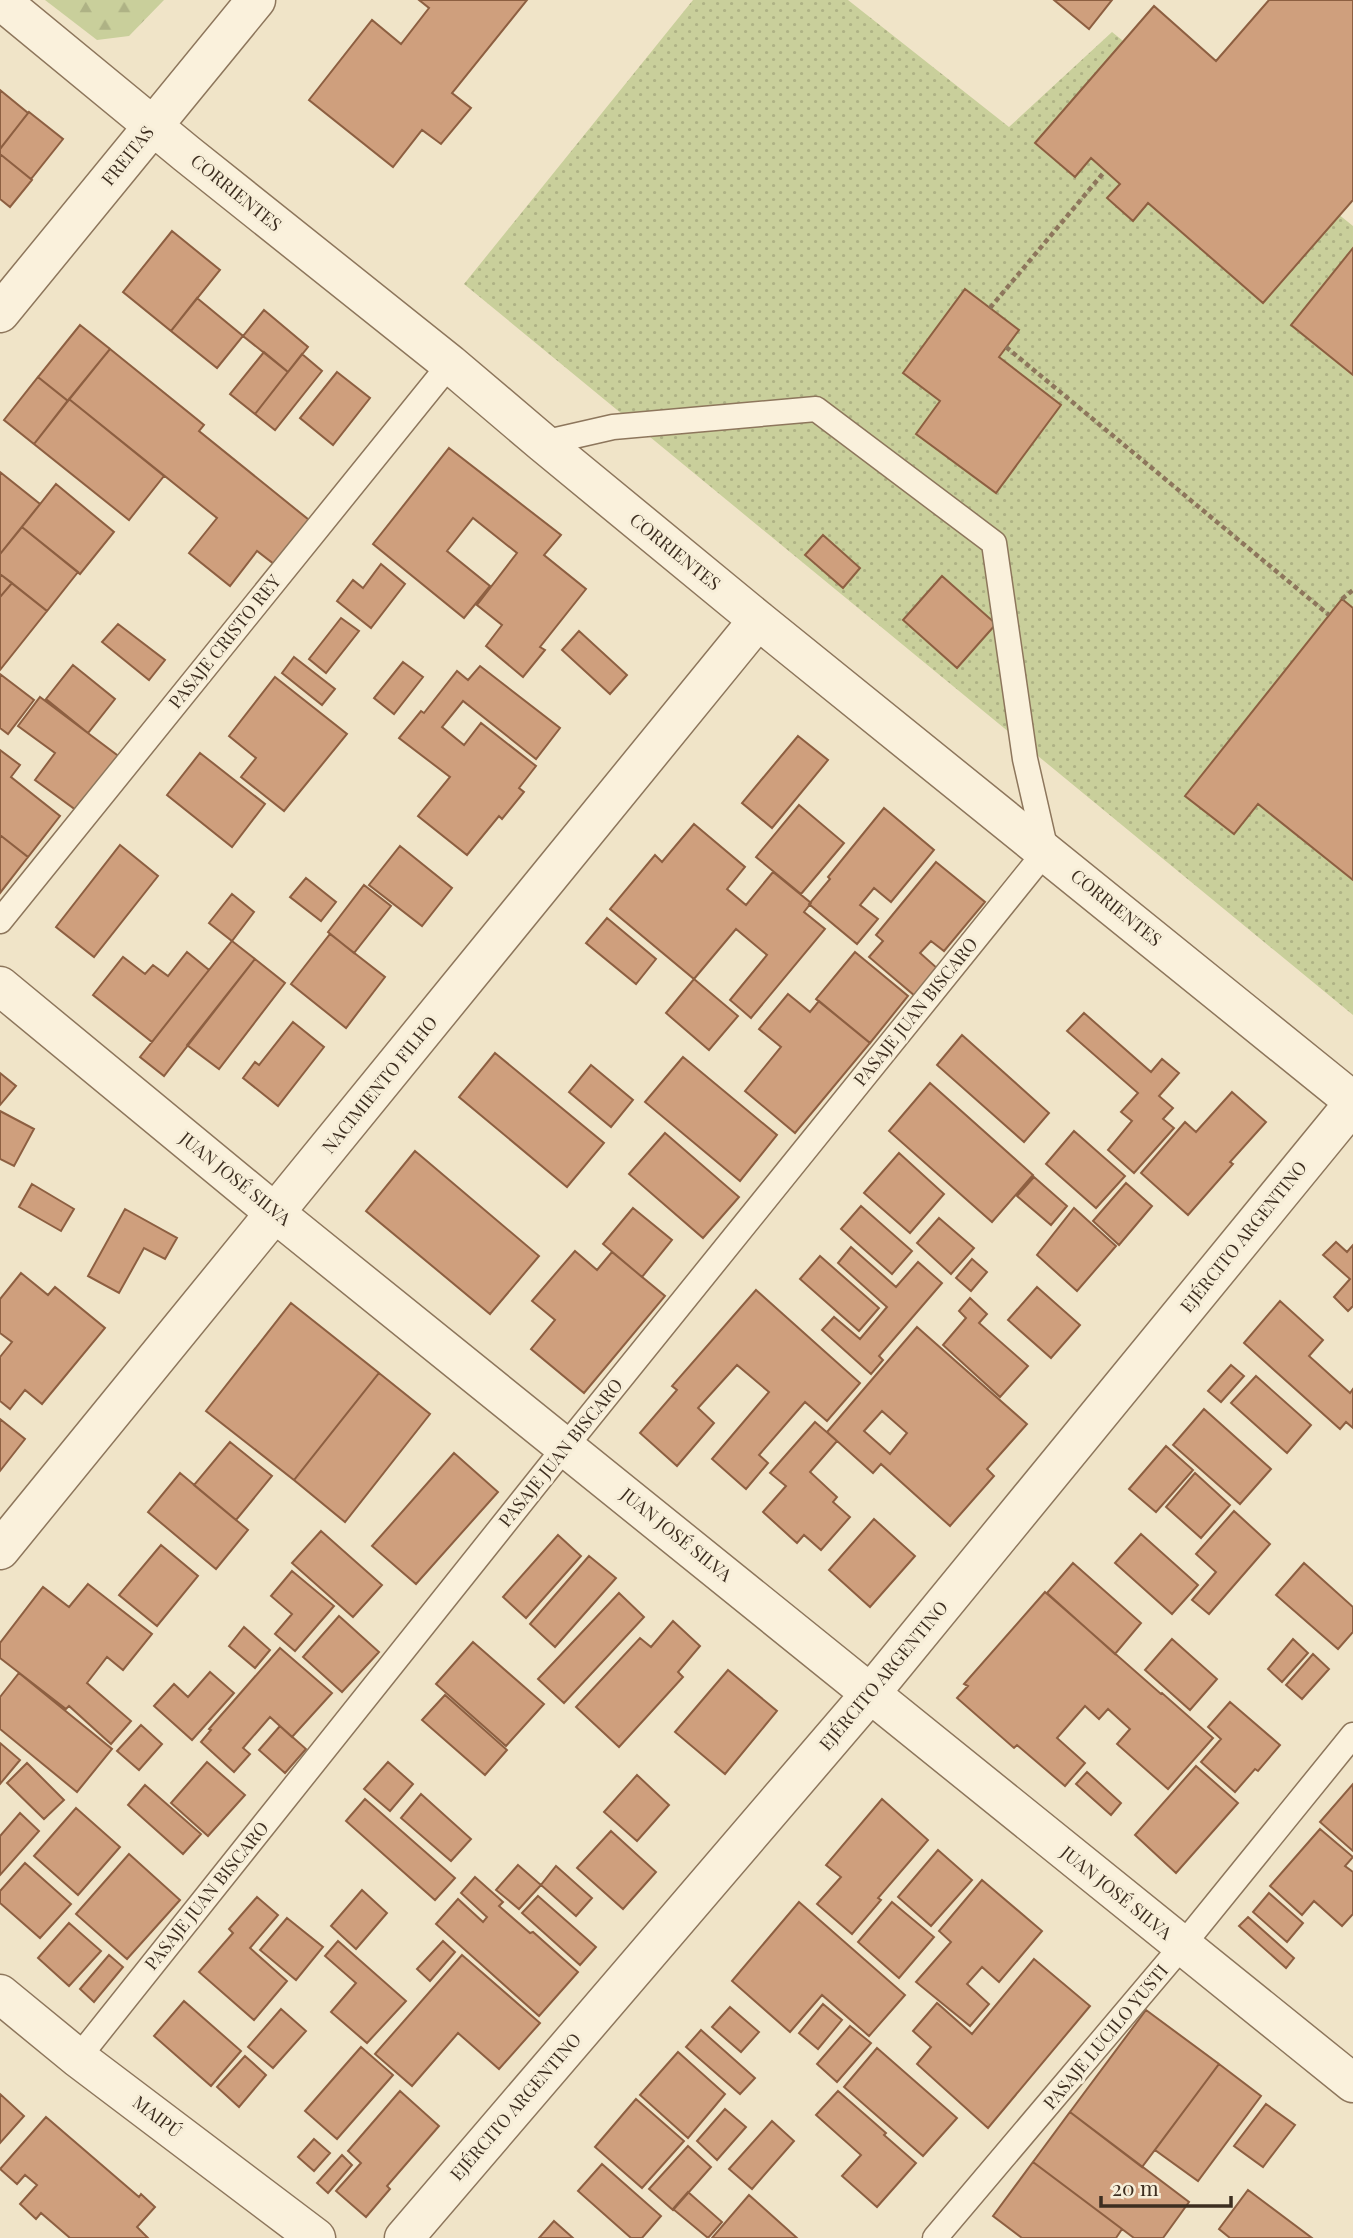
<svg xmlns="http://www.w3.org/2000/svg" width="1353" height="2238" font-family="'Playfair Display',serif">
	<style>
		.grass { fill: url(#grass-dots) }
		.forest { fill: url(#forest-firs) }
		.building { fill: #cf9f7d; stroke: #8d5f41; stroke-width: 2; fill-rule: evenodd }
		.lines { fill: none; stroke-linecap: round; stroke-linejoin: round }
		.service-casing { stroke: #8d765c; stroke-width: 27 }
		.minor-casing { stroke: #8d765c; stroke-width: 41 }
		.path { stroke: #8d765c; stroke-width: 4.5; stroke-dasharray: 5 3.5; stroke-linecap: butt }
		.service { stroke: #faf1dc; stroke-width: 24 }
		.minor { stroke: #faf1dc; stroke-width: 38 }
		.labels { text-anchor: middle; stroke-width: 6; stroke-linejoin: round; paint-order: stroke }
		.street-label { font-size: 18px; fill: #3d2e20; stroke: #f7eed8 }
	</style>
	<defs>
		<pattern id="grass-dots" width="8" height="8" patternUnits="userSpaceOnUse" patternTransform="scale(1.75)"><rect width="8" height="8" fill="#c9cf9b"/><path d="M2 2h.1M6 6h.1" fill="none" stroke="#aeb285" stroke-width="1.8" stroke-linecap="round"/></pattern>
		<pattern id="forest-firs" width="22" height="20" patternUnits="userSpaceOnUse" patternTransform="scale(1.75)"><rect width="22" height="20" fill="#c9cf9b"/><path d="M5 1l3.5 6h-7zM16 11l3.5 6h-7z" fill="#aeb285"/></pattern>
	</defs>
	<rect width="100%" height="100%" fill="#f0e4c8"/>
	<!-- grass -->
	<path class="grass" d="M693 0H848L1009 127 1112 32 1353 226V1015L464 284Z"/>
	<!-- forest -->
	<path class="forest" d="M45 0H164L129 36 97 40Z"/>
	<!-- building -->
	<path class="building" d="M419 0H527L452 93 471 108 441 144 422 130 393 167 309 100 372 20 401 44 429 8Z
		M1054 0H1112L1089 29Z
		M1269 0H1353V200L1263 303 1148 203 1133 221 1107 198 1120 184 1091 158 1075 177 1035 143 1154 6 1216 61Z
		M0 90 28 113 0 149Z
		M29 112 63 139 31 179 0 154V149Z
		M0 154 32 180 10 207 0 199Z
		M172 231 220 270 171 331 123 292Z
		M1353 248V375L1291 325Z
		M965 289 1019 330 999 357 1061 405 996 493 916 434 940 401 903 373Z
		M197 298 243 336 217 368 171 331Z
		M264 310 308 347 288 372 243 336Z
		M80 325 110 349 68 401 38 377Z
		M110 349 204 425 199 431 309 520 274 564 257 551 230 586 189 553 217 518 69 399Z
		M264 352 288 372 255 414 230 394Z
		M302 354 322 371 275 430 255 414Z
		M337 372 370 398 333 445 300 418Z
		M38 377 68 401 34 444 4 420Z
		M69 399 164 476 129 520 34 444Z
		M449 448 561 535 544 555 586 589 540 647 545 650 523 677 486 646 502 625 477 605 517 553 473 518 447 551 490 586 464 618 373 544Z
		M0 472 40 504 0 554Z
		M56 484 114 532 80 574 22 527Z
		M22 527 78 572 47 611 0 574V554Z
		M823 535 860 568 843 588 805 555Z
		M381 564 405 584 371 628 337 601 353 580 363 588Z
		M0 574 12 583 0 597Z
		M942 576 996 624 957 668 903 620Z
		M12 583 47 611 0 670V597Z
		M1342 599 1353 608V880L1258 804 1234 834 1185 796Z
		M341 618 359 631 326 673 309 659Z
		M118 624 165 660 149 680 102 642Z
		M579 631 627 675 610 694 562 650Z
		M294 657 335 689 322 705 282 673Z
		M403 662 423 677 394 714 374 698Z
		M73 665 115 699 88 733 46 699Z
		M480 666 560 728 536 759 463 701 442 727 464 745 481 723 536 766 519 788 524 792 502 819 499 816 467 855 418 816 450 777 399 738 421 711 424 713 457 671 468 680Z
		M0 674 34 700 8 734 0 728Z
		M275 677 347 734 284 811 241 777 256 758 229 736Z
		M40 697 121 758 80 813 35 780 55 753 18 726Z
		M798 736 828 760 772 828 742 803Z
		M0 750 20 765 11 777 60 816 28 857 0 835Z
		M200 753 265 804 232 847 167 795Z
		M799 805 844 843 801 894 756 857Z
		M884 808 934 850 891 902 874 888 860 905 878 919 857 944 809 904 830 879 828 877Z
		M694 824 745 867 727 889 746 905 773 872 811 903 804 912 825 929 751 1018 730 1000 767 955 736 929 694 979 610 909 655 855 662 862Z
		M0 835 28 857 0 893Z
		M120 845 158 876 94 957 56 927Z
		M400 846 452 888 422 926 369 885Z
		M936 862 985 902 944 951 931 941 920 953 938 969 915 996 869 957 883 941 876 935Z
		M306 878 336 902 321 921 290 897Z
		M364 885 391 906 354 953 328 932Z
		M232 894 254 912 232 941 209 923Z
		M607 918 656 959 636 984 586 943Z
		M330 934 385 977 346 1028 291 984Z
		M232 941 255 959 164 1076 140 1057Z
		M187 952 209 970 152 1042 93 995 123 957 145 974 153 965 168 976Z
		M855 952 908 996 870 1043 816 999Z
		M255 959 285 983 219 1069 187 1045Z
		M694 979 738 1016 709 1050 666 1013Z
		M788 994 810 1012 819 1001 870 1043 795 1133 745 1091 781 1047 759 1029Z
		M1084 1013 1151 1072 1162 1059 1179 1073 1159 1096 1173 1108 1163 1119 1174 1128 1134 1173 1108 1150 1132 1121 1121 1112 1138 1093 1067 1031Z
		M293 1022 324 1047 278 1106 243 1078 255 1062 259 1065Z
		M962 1035 1049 1113 1024 1142 937 1065Z
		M495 1053 604 1143 567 1187 459 1097Z
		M683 1057 777 1135 740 1181 645 1102Z
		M591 1065 633 1100 611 1127 569 1092Z
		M0 1073 16 1086 0 1105Z
		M930 1083 1033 1175 992 1222 889 1131Z
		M1232 1092 1266 1122 1230 1162 1233 1164 1188 1215 1141 1173 1185 1122 1196 1132Z
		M0 1111 34 1129 14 1166 0 1159Z
		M1074 1131 1125 1176 1096 1208 1046 1164Z
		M665 1133 739 1197 703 1238 629 1174Z
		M415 1151 539 1256 490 1314 366 1211Z
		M899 1153 944 1194 910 1233 864 1193Z
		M1034 1177 1067 1206 1051 1225 1017 1196Z
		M1126 1183 1152 1206 1119 1245 1093 1221Z
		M32 1184 74 1209 61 1231 19 1207Z
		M861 1206 912 1251 892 1274 841 1229Z
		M633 1208 672 1240 642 1277 603 1244Z
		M1074 1208 1116 1246 1077 1291 1037 1255Z
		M125 1209 177 1238 165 1259 144 1248 119 1293 88 1276Z
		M939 1218 974 1248 951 1274 917 1243Z
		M1336 1242 1347 1252 1353 1245V1306L1348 1311 1334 1297 1350 1279 1323 1255Z
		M851 1247 896 1287 918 1262 942 1283 879 1356 883 1360 871 1374 822 1330 834 1317 860 1339 887 1307 838 1263Z
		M575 1251 597 1270 612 1252 665 1296 584 1393 531 1349 555 1320 532 1301Z
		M820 1256 879 1308 859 1331 800 1279Z
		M972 1259 987 1272 971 1291 956 1278Z
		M21 1273 48 1295 55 1287 105 1328 42 1404 25 1390 10 1409 0 1401V1357L12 1342 0 1333V1299Z
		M1037 1287 1080 1325 1051 1358 1008 1320Z
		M756 1290 860 1383 827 1421 805 1402 759 1455 768 1463 746 1489 712 1459 769 1392 737 1365 698 1408 714 1423 677 1466 640 1433 677 1390 672 1386Z
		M970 1298 987 1314 979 1323 1028 1366 1000 1397 943 1345 966 1318 959 1311Z
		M1280 1301 1323 1340 1309 1356 1350 1393 1353 1389V1428L1346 1422 1340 1429 1244 1343Z
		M291 1303 379 1373 294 1480 206 1411Z
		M917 1327 1027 1424 987 1469 994 1476 950 1526 881 1464 873 1473 827 1432ZM882 1411 907 1433 890 1454 864 1431Z
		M1231 1365 1244 1376 1221 1402 1208 1391Z
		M379 1373 430 1414 345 1522 294 1480Z
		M1256 1376 1311 1425 1287 1453 1231 1403Z
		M1204 1409 1271 1469 1240 1504 1173 1445Z
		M0 1419 25 1439 0 1471Z
		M815 1422 837 1441 810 1472 837 1497 833 1502 850 1517 821 1550 804 1535 797 1543 763 1512 786 1486 770 1473Z
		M230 1442 272 1476 236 1520 194 1485Z
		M1166 1446 1193 1470 1156 1512 1129 1489Z
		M454 1453 498 1492 416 1584 372 1546Z
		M180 1473 248 1530 216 1569 148 1512Z
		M1195 1473 1230 1505 1201 1538 1166 1507Z
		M1234 1511 1270 1544 1209 1614 1192 1600 1216 1572 1196 1554Z
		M874 1519 915 1556 870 1607 829 1570Z
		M321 1531 382 1585 353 1617 292 1563Z
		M1141 1534 1198 1585 1172 1614 1115 1563Z
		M558 1535 581 1556 526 1618 503 1597Z
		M161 1545 198 1576 157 1626 119 1595Z
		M589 1556 616 1578 555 1647 530 1624Z
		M1073 1563 1141 1623 1115 1654 1047 1593Z
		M1304 1563 1353 1607V1632L1338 1649 1276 1595Z
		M292 1571 334 1606 295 1651 275 1634 292 1614 271 1596Z
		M88 1584 152 1634 123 1670 107 1657 87 1683 131 1721 111 1744 69 1706 66 1709 0 1658V1643L43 1587 69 1607Z
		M1045 1592 1161 1694 1162 1693 1213 1738 1168 1789 1117 1744 1130 1729 1108 1709 1099 1719 1085 1706 1057 1738 1085 1763 1065 1786 1017 1745 1014 1748 957 1698 968 1686 964 1684Z
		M619 1593 644 1617 564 1703 538 1679Z
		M339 1616 379 1652 342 1692 303 1657Z
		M673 1621 700 1646 678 1672 683 1677 619 1747 576 1707 640 1638 651 1647Z
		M244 1627 270 1650 255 1668 229 1646Z
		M1172 1639 1217 1679 1190 1710 1145 1670Z
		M1293 1639 1308 1653 1282 1682 1268 1669Z
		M473 1642 544 1704 506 1746 436 1684Z
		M280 1648 332 1693 292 1737 270 1717 243 1748 250 1754 234 1772 201 1742 211 1730 209 1729Z
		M1313 1654 1329 1669 1302 1699 1286 1685Z
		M728 1670 777 1711 725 1774 675 1732Z
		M210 1672 234 1693 192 1740 154 1706 174 1684 188 1697Z
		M19 1673 112 1749 77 1792 0 1729V1697Z
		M445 1695 507 1750 485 1775 422 1720Z
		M1230 1702 1280 1745 1258 1771 1255 1769 1235 1792 1201 1762 1221 1739 1208 1727Z
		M141 1725 162 1744 139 1770 117 1751Z
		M280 1726 306 1749 285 1773 259 1750Z
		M0 1743 20 1760 0 1784Z
		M207 1762 245 1795 208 1836 171 1803Z
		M388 1762 413 1784 390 1811 364 1789Z
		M27 1763 64 1800 44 1819 7 1783Z
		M1196 1766 1238 1803 1176 1873 1135 1835Z
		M1087 1772 1121 1803 1111 1815 1076 1784Z
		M637 1775 669 1805 637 1841 604 1812Z
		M1353 1784V1851L1320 1822Z
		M145 1785 201 1834 183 1854 128 1805Z
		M421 1794 471 1839 451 1861 401 1818Z
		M365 1799 455 1878 435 1900 346 1821Z
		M882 1799 928 1840 878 1898 881 1900 852 1934 817 1904 841 1877 826 1865Z
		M76 1808 120 1847 78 1895 34 1856Z
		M20 1813 39 1831 0 1875V1836Z
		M1320 1829 1353 1857 1345 1866 1353 1872V1914L1342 1926 1314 1901 1302 1915 1270 1886Z
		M611 1831 656 1872 623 1909 577 1868Z
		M938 1850 972 1880 931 1926 898 1897Z
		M129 1854 180 1900 127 1959 76 1914Z
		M25 1863 71 1904 40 1938 0 1903V1891Z
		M518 1865 541 1885 519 1909 496 1890Z
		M556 1866 592 1898 576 1916 541 1885Z
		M475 1877 503 1902 499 1906 530 1933 533 1932 578 1972 539 2016 436 1924 458 1899 483 1922 487 1917 461 1893Z
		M982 1880 1042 1931 999 1982 982 1967 967 1984 989 2004 970 2026 916 1982 951 1942 939 1931Z
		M362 1890 387 1913 356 1949 331 1926Z
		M1269 1893 1303 1923 1287 1942 1253 1912Z
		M538 1896 596 1947 580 1965 522 1913Z
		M257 1897 278 1915 250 1948 287 1981 254 2020 199 1972 233 1933 229 1929Z
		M799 1902 905 1995 869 2036 822 1995 790 2032 732 1981Z
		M892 1902 934 1937 899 1978 858 1942Z
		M1248 1917 1294 1958 1286 1968 1239 1926Z
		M287 1918 323 1947 296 1980 260 1950Z
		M69 1923 101 1951 69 1986 38 1958Z
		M338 1941 406 2001 367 2043 331 2012 356 1983 325 1956Z
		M443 1941 455 1952 430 1981 417 1969Z
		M109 1955 123 1967 94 2002 80 1989Z
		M462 1955 540 2023 499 2069 458 2033 412 2086 375 2054Z
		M1034 1959 1090 2006 988 2128 917 2064 931 2047 913 2031 937 2003 972 2034Z
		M184 2001 241 2051 211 2086 154 2036Z
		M823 2004 842 2020 818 2049 799 2033Z
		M730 2007 759 2032 741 2052 712 2027Z
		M281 2009 306 2031 273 2068 248 2047Z
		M1146 2010 1219 2064 1142 2167 1070 2112Z
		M850 2026 871 2043 837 2082 817 2064Z
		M701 2030 755 2078 740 2094 686 2047Z
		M361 2047 393 2075 337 2139 305 2111Z
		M877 2048 957 2118 923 2156 844 2087Z
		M678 2052 725 2094 688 2138 640 2095Z
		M245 2056 266 2075 239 2107 217 2087Z
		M1219 2064 1261 2096 1198 2181 1155 2150Z
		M400 2091 439 2126 387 2186 390 2189 366 2217 336 2191 361 2163 348 2151Z
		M838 2091 886 2133 884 2135 916 2163 877 2207 842 2176 861 2155 816 2115Z
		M0 2094 24 2116 0 2143Z
		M636 2099 684 2141 642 2188 595 2147Z
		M1266 2104 1295 2125 1263 2167 1234 2146Z
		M725 2109 746 2127 717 2160 697 2141Z
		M1070 2112 1189 2202 1163 2238H1134L1033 2162Z
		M46 2117 139 2197 141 2194 155 2207 137 2227 148 2238H70L41 2213 36 2219 20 2204 37 2185 25 2175 17 2184 0 2169Z
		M772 2121 794 2141 752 2189 729 2169Z
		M314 2139 330 2153 314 2171 298 2157Z
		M688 2146 711 2167 673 2210 649 2189Z
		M342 2155 352 2165 328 2193 317 2183Z
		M1033 2162 1122 2229 1116 2238H1022L993 2216Z
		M602 2164 661 2216 642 2238H631L578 2191Z
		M1248 2190 1312 2238H1230L1219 2229Z
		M688 2192 722 2222 708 2238 673 2209Z
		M749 2195 797 2238H712Z
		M554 2221 573 2238H539Z"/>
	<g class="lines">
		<!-- service casing -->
		<g class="service-casing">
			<path id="service" d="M0 921 450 364
				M78 2058 566 1446 1046 851 1025 759 994 543 816 409 613 427 543 443
				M935 2238 1182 1946 1353 1735"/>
		</g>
		<!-- minor casing -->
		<g class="minor-casing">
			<path id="minor" d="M0 0 187 154 450 364 543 443 758 620 1353 1101
				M0 313 256 0
				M0 986 275 1213 1353 2083
				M0 1550 758 620
				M0 1994 78 2058 316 2238
				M404 2238 870 1694 1353 1104"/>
		</g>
		<!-- path -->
		<path class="path" d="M990 308 1105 171
			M1006 347 1329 615
			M1342 599 1353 590"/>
		<!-- service -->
		<use href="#service" class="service"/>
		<!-- minor -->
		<use href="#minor" class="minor"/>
	</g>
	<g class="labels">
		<!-- street labels -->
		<g class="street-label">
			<text transform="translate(128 156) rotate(-51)" y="6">FREITAS</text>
			<text transform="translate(236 193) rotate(39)" y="6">CORRIENTES</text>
			<text transform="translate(675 552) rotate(39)" y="6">CORRIENTES</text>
			<text transform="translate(225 642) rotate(-51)" y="6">PASAJE CRISTO REY</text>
			<text transform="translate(1116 908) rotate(39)" y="6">CORRIENTES</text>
			<text transform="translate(916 1012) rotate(-51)" y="6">PASAJE JUAN BISCARO</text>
			<text transform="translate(380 1085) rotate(-51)" y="6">NACIMIENTO FILHO</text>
			<text transform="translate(235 1179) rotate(39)" y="6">JUAN JOSÉ SILVA</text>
			<text transform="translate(1244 1237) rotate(-51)" y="6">EJÉRCITO ARGENTINO</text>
			<text transform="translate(561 1453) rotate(-51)" y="6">PASAJE JUAN BISCARO</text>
			<text transform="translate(676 1535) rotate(39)" y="6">JUAN JOSÉ SILVA</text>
			<text transform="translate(884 1676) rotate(-50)" y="6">EJÉRCITO ARGENTINO</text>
			<text transform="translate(1116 1893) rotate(39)" y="6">JUAN JOSÉ SILVA</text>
			<text transform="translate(207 1896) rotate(-51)" y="6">PASAJE JUAN BISCARO</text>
			<text transform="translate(1106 2037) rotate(-50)" y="6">PASAJE LUCILO YUSTI</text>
			<text transform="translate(516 2107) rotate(-49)" y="6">EJÉRCITO ARGENTINO</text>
			<text transform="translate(157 2117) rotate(37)" y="6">MAIPÚ</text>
		</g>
	</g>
	<!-- scale -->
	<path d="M1101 2196v10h130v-10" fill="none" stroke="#3d2e20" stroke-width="3.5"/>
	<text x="1112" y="2196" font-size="21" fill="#3d2e20" stroke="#f7eed8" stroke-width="5" paint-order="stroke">20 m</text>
</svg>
